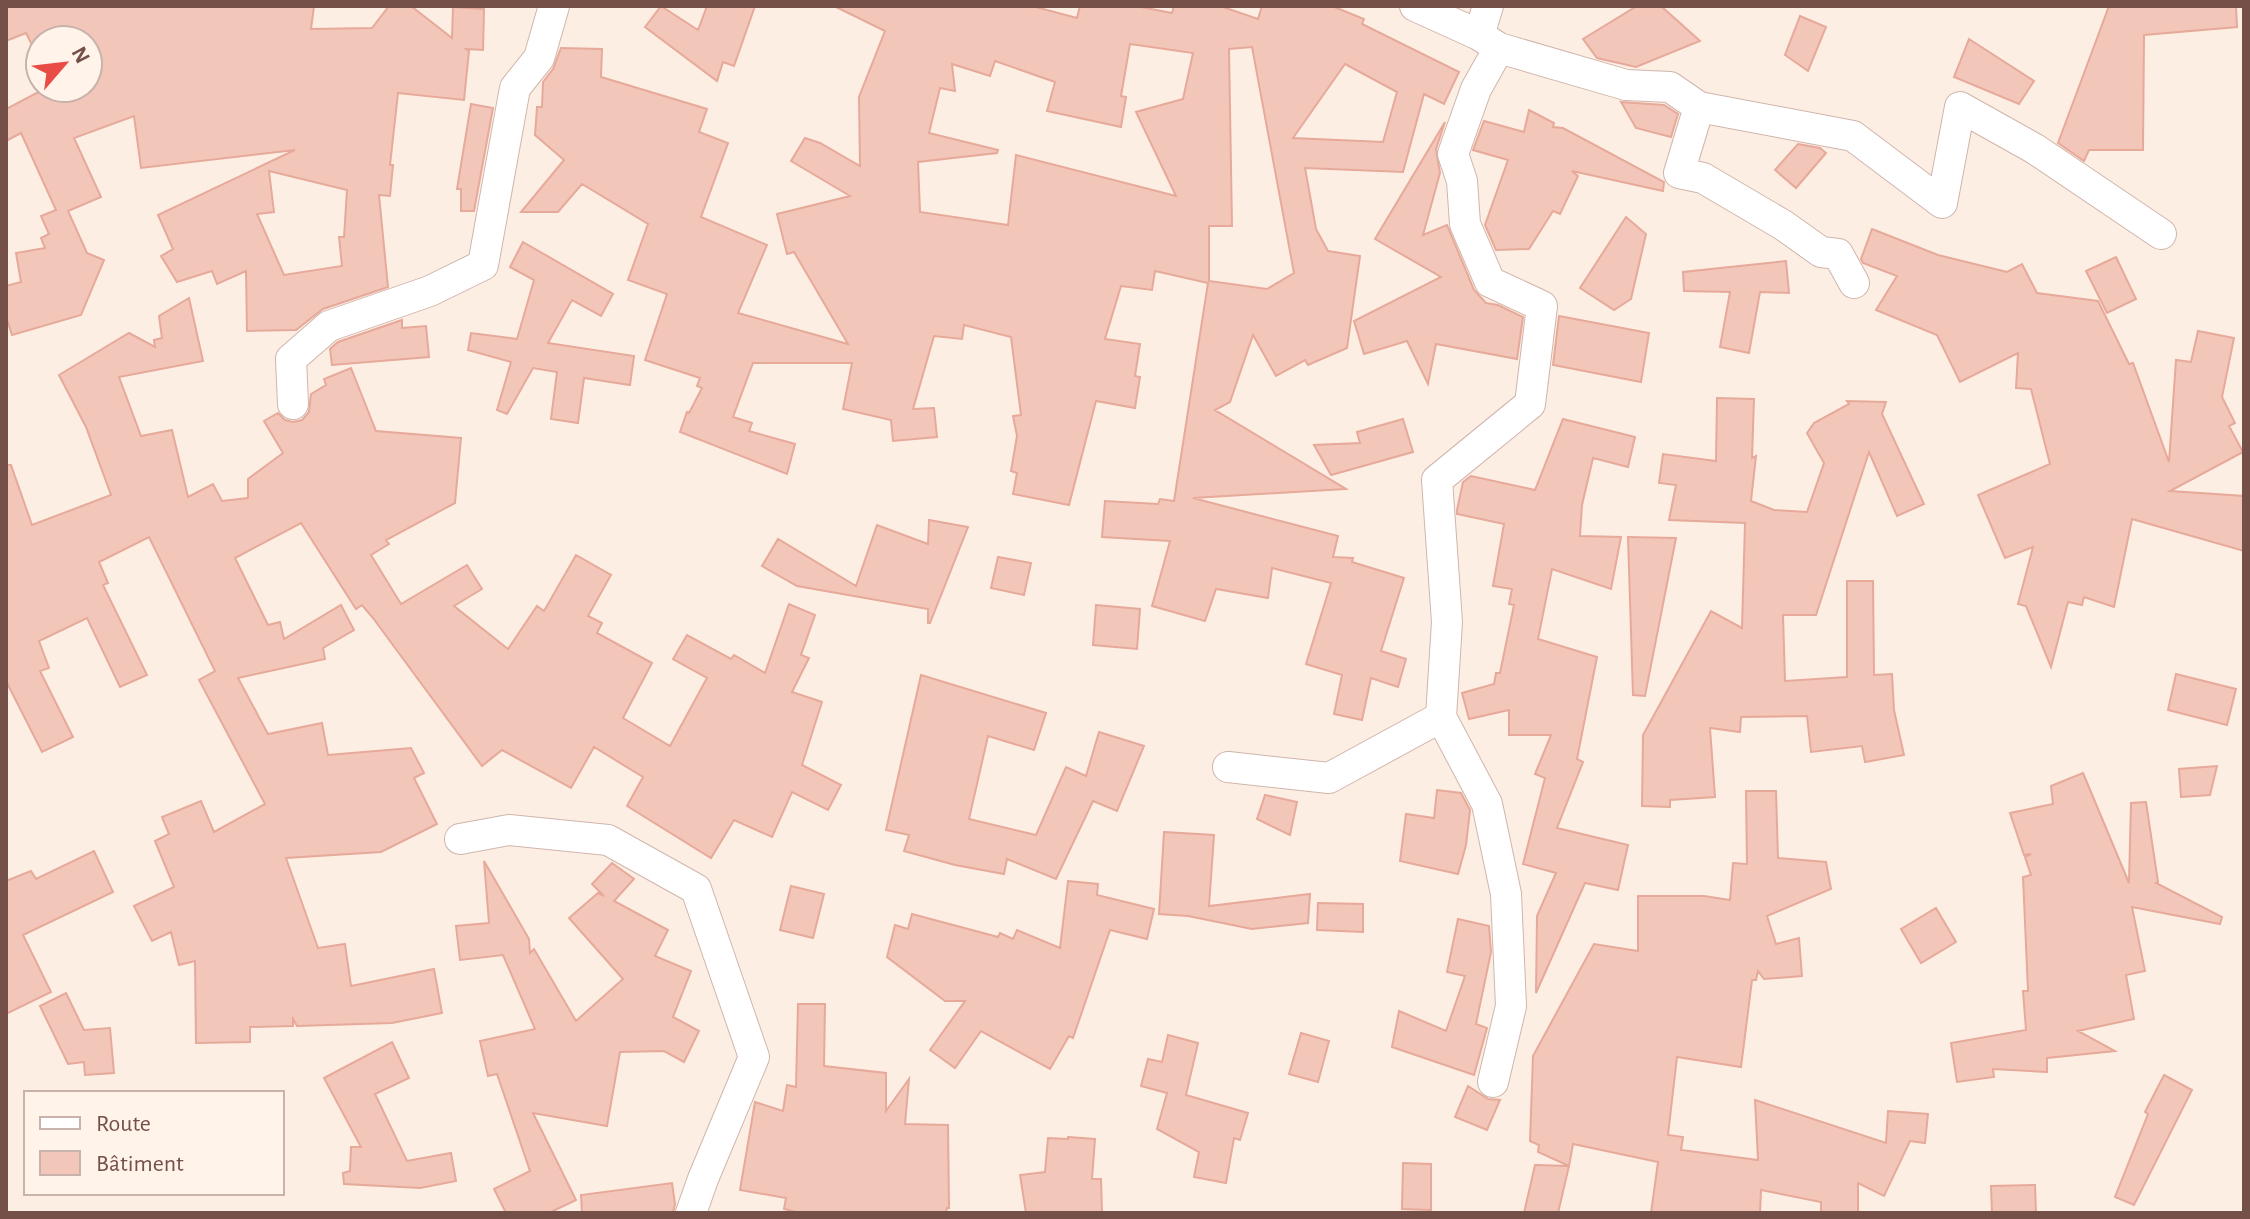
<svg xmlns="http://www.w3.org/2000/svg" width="2250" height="1219" font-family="'Alegreya Sans',sans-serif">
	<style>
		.building { fill: #f3c6ba; stroke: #e6a99a; stroke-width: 2; fill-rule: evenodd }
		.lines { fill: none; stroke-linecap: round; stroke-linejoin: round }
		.street-casing { stroke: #d0b5ac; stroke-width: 32 }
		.street { stroke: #fff; stroke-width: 30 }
	</style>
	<rect width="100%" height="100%" fill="#fdeee3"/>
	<!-- building -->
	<path class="building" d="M6 6H314L311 29 372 28 389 6H411L452 38 453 7 484 9 483 50 466 49 469 51 464 100 398 93 390 165H393L390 196 379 195 388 287 323 309 296 330 247 331 246 271 217 284 212 271 177 282 161 256 173 249 158 215 295 150 141 168 134 116 74 138 101 197 68 211 87 253 104 260 81 315 12 335 6 316V286L21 282 16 253 45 248 41 238 49 234 41 216 56 210 21 133 6 141V109L46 88H88V40H40V61L26 33 6 41ZM269 171 347 190 344 237H339L342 266 284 275 257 214 274 212Z
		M661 6 698 30 707 6H755L734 66 723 62 717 81 645 27Z
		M834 6H1032L1077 18 1080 6H1136L1172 13 1174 6H1220L1258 19 1262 6H1332L1364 19 1362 24 1459 72 1444 104 1424 94 1403 172 1305 168 1316 229 1328 251 1360 256 1347 348 1308 365 1305 360 1276 376 1253 335 1230 402 1215 410 1346 489 1193 498 1338 536 1333 557 1353 558 1352 562 1404 578 1381 651 1406 659 1398 687 1371 678 1362 720 1334 714 1342 675 1306 664 1331 583 1272 568 1268 598 1216 589 1205 621 1152 606 1170 541 1102 537 1105 501 1158 504 1160 499 1174 501 1208 283 1155 271 1152 290 1121 286 1105 339 1140 344 1135 376 1140 377 1135 408 1096 401 1069 505 1013 494 1017 473 1011 471 1017 436 1013 416 1021 415 1011 337 964 325 962 339 934 336 913 409 934 408 937 437 893 441 891 420 843 409 852 363H753L733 417 752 423 749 431 795 444 787 474 680 432 687 412 689 413 702 388 697 386 700 378 645 360 667 294 628 280 648 224 582 184 558 212H521L564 160 535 135 537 107H542L543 82 553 69 561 48 602 49 601 77 707 109 699 132 728 143 701 217 767 245 738 313 848 344 794 252 787 254 777 214 850 196 791 161 805 138 820 143 860 166 859 97 885 31ZM1130 44 1193 53 1183 99 1136 112 1176 196 1016 155 1008 225 920 212 918 162 997 153 998 150 929 133 940 88 955 91 952 64 990 76 995 61 1055 82 1047 111 1121 127 1126 97 1121 96ZM1252 47 1294 273 1267 289 1209 281V226H1232L1229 49ZM1345 64 1397 92 1383 142 1293 138Z
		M1637 6H1661L1700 41 1636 67 1597 58 1583 39Z
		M2109 6H2236L2237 27 2144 35 2143 150H2089L2084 161 2058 143Z
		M1800 16 1826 27 1808 71 1785 55Z
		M1969 39 2034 81 2019 104 1954 77Z
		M1621 102 1664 105 1678 114 1671 137 1636 128Z
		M471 104 493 108 474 211H461V189H457Z
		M1529 110 1554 123 1553 127 1563 128 1664 182 1663 191 1572 171 1578 176 1560 214 1553 211 1529 249 1496 250 1485 225 1508 160 1473 150 1484 121 1524 132Z
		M1445 122 1436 149 1440 173 1423 235 1447 225 1474 290 1486 303 1498 305 1523 317 1517 359 1436 344 1428 384 1407 341 1364 354 1354 321 1441 277 1375 239Z
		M1798 144 1820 148 1826 153 1796 188 1775 170Z
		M1626 217 1646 234 1631 299 1614 310 1580 288Z
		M1872 229 1938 255 2007 272 2022 264 2037 293 2098 301 2129 364 2133 363 2169 462 2176 360 2191 362 2198 331 2234 338 2222 397 2235 423 2229 426 2243 452 2170 491 2244 496V551L2132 519 2114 607 2084 597 2082 605 2068 602 2051 667 2026 606 2018 604 2033 547 2005 558 1978 495 2050 464 2031 389 2016 388 2018 353 1960 382 1937 335 1876 310 1897 276 1863 263 1861 259Z
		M523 242 613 294 601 316 572 300 548 343 634 356 630 385 584 378 578 423 551 419 557 372 533 368 507 414 497 410 511 362 468 350 471 333 517 339 534 280 510 267Z
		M2116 257 2136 299 2107 313 2086 271Z
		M1786 261 1789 293 1760 292 1749 353 1720 347 1730 292 1684 291 1683 272Z
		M189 298 203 361 119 377 141 436 172 430 188 497 213 484 222 501 248 498V479L283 453 264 421 278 413 285 420 293 422 302 420 309 412 311 394 326 385 324 379 351 368 376 431 461 438 455 503 386 540 389 544 371 555 401 604 467 565 482 589 454 606 508 649 537 606 544 611 576 555 611 575 588 616 602 623 597 633 652 663 623 718 670 746 707 678 673 659 687 635 731 659 734 655 765 673 789 604 815 615 801 655 809 658 792 692 822 702 802 765 841 785 828 810 792 792 772 837 734 820 711 858 627 806 643 777 594 747 571 788 502 750 482 766 373 618 362 605 356 609 301 523 235 558 268 625 280 622 284 639 341 605 354 630 323 648 325 659 238 678 268 734 322 723 328 755 411 748 424 773 414 778 437 824 381 852 286 858 318 948 345 944 351 986 434 969 442 1013 392 1023 297 1026 293 1019V1026L250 1027V1042L196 1043 195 961 179 965 171 932 152 941 134 906 174 887 155 841 169 834 162 817 201 801 214 832 265 804 199 680 215 671 149 537 99 562 108 583 103 585 147 675 120 687 87 618 39 641 49 668 40 671 73 737 42 752 6 681V465H11L32 525 111 495 86 427 59 375 129 333 155 347 154 340 162 338 159 316Z
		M1559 316 1649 333 1641 382 1553 365Z
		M402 320V328L426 326 429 357 332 365 330 349 338 342Z
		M1717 398 1754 399 1752 458 1756 456 1751 501 1774 510 1807 512 1824 463 1807 433 1814 423 1849 404 1847 401 1886 402 1882 414 1924 504 1897 516 1869 452 1816 615H1783L1785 681 1847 677V581H1873L1874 675 1892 674 1894 710 1904 755 1865 762 1862 746 1811 752 1807 716 1741 717 1740 732 1710 728 1715 797 1670 800V807L1642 806 1643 735 1711 611 1742 628 1745 523 1669 520 1676 485 1659 483 1663 454 1716 461Z
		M1403 419 1413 452 1331 475 1314 445 1360 443 1357 432Z
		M1563 419 1635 437 1628 467 1593 458 1582 505 1580 536 1621 537 1611 589 1552 569 1538 639 1597 657 1577 759 1583 762 1557 828 1628 845 1618 890 1585 883 1536 993 1537 916 1556 873 1523 864 1545 778 1535 774 1551 735H1509V710L1469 719 1462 693 1494 684 1496 673H1500L1514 605 1509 604 1512 589 1493 586 1504 524 1457 514V510L1463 482 1471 476 1535 490Z
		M929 520 968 527 930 623H928V609L797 586 762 566 778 539 856 586 877 525 928 544Z
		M1628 537 1676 538 1645 696 1633 695Z
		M998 557 1031 563 1024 595 991 588Z
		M1096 605 1140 609 1137 649 1093 645Z
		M2176 674 2236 689 2227 725 2168 710Z
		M921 675 1046 713 1034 750 988 736 969 819 1036 835 1066 767 1086 776 1099 732 1144 746 1117 811 1093 801 1056 879 1007 859 1004 874 955 865 904 851 909 835 886 830Z
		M2217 766 2210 795 2181 797 2179 769Z
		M2083 773 2129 883 2131 803 2146 802 2158 882 2156 883 2222 917 2220 924 2132 907 2145 971 2126 975 2134 1019 2078 1031 2115 1051 2047 1058V1072L1993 1069 1994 1077 1957 1082 1951 1043 2026 1030 2023 991H2028L2023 877 2031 875 2025 857 2031 854 2024 855 2010 813 2053 804 2051 786Z
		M1437 790 1461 793 1470 810 1466 845 1458 874 1400 861 1406 814 1434 818Z
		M1746 791H1776L1778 858 1826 862 1831 889 1767 916 1776 944 1799 938 1802 976 1764 979 1758 971 1756 980H1752L1741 1067 1677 1057 1668 1135 1683 1137 1681 1150 1758 1160 1755 1100 1886 1143 1888 1111 1928 1114 1925 1143 1910 1141 1884 1196 1858 1183V1213H1821V1202L1761 1190 1760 1213H1651L1658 1162 1573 1144 1569 1166 1538 1152 1539 1145 1530 1141 1533 1056 1594 944 1638 951V896H1704L1730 900 1733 863 1747 864Z
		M1265 795 1297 802 1290 835 1257 819Z
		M1164 832 1214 835 1209 906 1310 894 1308 923 1252 929 1188 916 1159 914Z
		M94 851 113 892 23 935 51 992 6 1014V881L31 871 36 879Z
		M484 861 529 939 530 953 534 949 576 1021 623 979 569 918 598 893 604 896 592 884 612 863 634 879 614 901 668 930 655 956 691 971 673 1017 699 1031 684 1062 664 1051 620 1052 607 1126 533 1113 576 1200 549 1213H506L494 1189 530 1171 497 1074 488 1076 480 1041 535 1029 503 955 460 960 456 926 489 923Z
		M1068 881 1098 884 1097 895 1154 909 1147 939 1110 930 1073 1038 1069 1036 1050 1069 981 1031 955 1068 930 1050 965 1001H945L887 957 895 925 908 929 912 914 998 937 1000 933 1013 939 1017 930 1060 948Z
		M791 886 824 894 813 938 780 930Z
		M1318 903 1363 904V932L1317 930Z
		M1936 908 1956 942 1921 963 1901 929Z
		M1458 919 1489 926 1491 952 1476 1024 1487 1028 1474 1075 1392 1047 1399 1011 1446 1031 1465 976 1447 972Z
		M66 993 84 1030 110 1028 114 1073 85 1075 84 1062 68 1064 40 1006Z
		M798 1004H825L824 1066 886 1073V1111L909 1079 905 1124 948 1125 949 1208H947L946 1213H800L784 1209 786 1198 740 1190 755 1102 783 1111 787 1085 796 1087Z
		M1301 1033 1329 1041 1318 1082 1289 1074Z
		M1168 1035 1198 1043 1186 1095 1248 1113 1240 1140 1234 1138 1226 1183 1194 1177 1199 1152 1157 1129 1167 1093 1141 1086 1148 1059 1162 1062Z
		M392 1042 409 1078 375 1094 407 1161 451 1153 456 1181 420 1188 344 1184 343 1173 350 1171 351 1147H361L324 1078Z
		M2164 1075 2192 1090 2134 1205 2115 1197 2148 1114 2145 1112Z
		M1468 1086 1488 1099 1500 1100 1487 1130 1455 1117Z
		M1068 1137 1095 1139 1092 1179H1101L1102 1212 1026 1213 1020 1175 1045 1172 1048 1138 1068 1139Z
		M1403 1163 1431 1164V1210L1402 1209Z
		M1535 1165 1569 1166 1558 1213H1524Z
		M672 1183 675 1204 673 1213H582L581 1195Z
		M2035 1185 2036 1213H1992L1991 1186Z"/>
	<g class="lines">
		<!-- street casing -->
		<g class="street-casing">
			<path id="street" d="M1415 6 1479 35 1499 48 1626 85 1670 87 1699 107 1679 173 1703 178 1783 225 1821 252 1838 254 1854 283
				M1479 35 1488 6
				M1699 107 1853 136 1942 203 1960 107 2035 149 2161 234
				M293 404 291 359 329 326 430 291 483 265 515 88 539 58 554 6
				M1441 717 1487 804 1506 894 1511 1006 1493 1082
				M1228 767 1329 778 1441 717 1447 622 1437 480 1530 404 1542 306 1490 282 1465 224 1462 181 1453 154 1476 89 1499 48
				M460 839 509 830 608 840 696 889 754 1057 703 1179 691 1213"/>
		</g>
		<!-- street -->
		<use href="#street" class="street"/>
	</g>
	<!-- border -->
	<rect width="2250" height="1219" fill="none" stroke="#755048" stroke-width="16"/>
	<!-- legend -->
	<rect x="24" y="1091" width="260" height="104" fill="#fff3ea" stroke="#c8b2a9" stroke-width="2"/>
	<rect x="40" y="1117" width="40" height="12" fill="#ffffff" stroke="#c8b2a9" stroke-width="2"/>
	<text x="96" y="1131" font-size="24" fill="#755048">Route</text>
	<rect x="40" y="1151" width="40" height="24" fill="#f3c6ba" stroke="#c8b2a9" stroke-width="2"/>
	<text x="96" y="1171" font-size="24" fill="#755048">Bâtiment</text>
	<!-- north arrow -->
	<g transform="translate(64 64) rotate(62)"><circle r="38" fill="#fff3ea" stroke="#c8b2a9" stroke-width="2"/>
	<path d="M0-6L14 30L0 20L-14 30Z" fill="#e94b45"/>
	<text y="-12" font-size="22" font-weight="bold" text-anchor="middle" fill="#755048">N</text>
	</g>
</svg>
